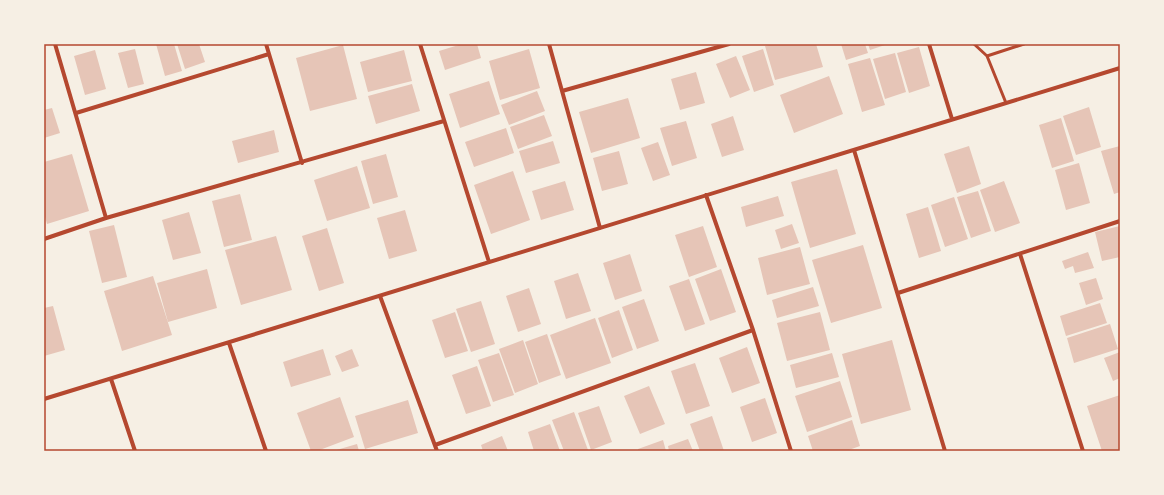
<svg xmlns="http://www.w3.org/2000/svg" width="1164" height="495" font-family="'PT Sans Narrow',sans-serif">
	<style>
		.building { fill: #e6c5b7 }
		.lines { fill: none; stroke-linecap: round; stroke-linejoin: round }
		.service { stroke: #b5482f; stroke-width: 3 }
		.minor { stroke: #b5482f; stroke-width: 4 }
		.neatline { fill: none; stroke: #b5482f; stroke-width: 1.5 }
	</style>
	<rect width="100%" height="100%" fill="#f6efe4"/>
	<!-- building -->
	<path class="building" d="M156 44H174L182 71 165 76Z
		M177 44H199L205 62 185 69Z
		M462 44H477L481 58 445 70 439 51Z
		M773 44H816L823 67 775 80 765 46Z
		M841 44H865L868 53 846 60Z
		M868 44H888L870 50Z
		M343 45 357 99 310 111 296 58Z
		M919 47 930 86 909 93 897 53Z
		M135 49 144 84 128 88 118 53Z
		M529 49 540 88 500 100 489 61Z
		M763 49 774 85 754 92 742 56Z
		M95 50 106 89 85 95 74 56Z
		M404 50 412 81 368 92 360 62Z
		M895 53 906 92 885 99 873 59Z
		M736 56 750 90 730 98 716 64Z
		M870 58 885 105 862 112 848 64Z
		M696 72 705 103 680 110 671 79Z
		M829 76 843 114 794 133 780 95Z
		M489 81 500 114 460 128 449 94Z
		M412 84 420 111 376 124 368 96Z
		M537 91 545 111 509 125 501 105Z
		M628 98 640 138 591 153 579 112Z
		M1089 107 1101 147 1076 155 1063 116Z
		M52 108 60 133 44 138V110Z
		M544 115 552 136 518 149 510 127Z
		M733 116 744 150 722 157 711 124Z
		M1061 118 1074 161 1052 168 1039 125Z
		M686 121 697 158 672 166 660 128Z
		M506 128 514 153 474 167 465 142Z
		M274 130 279 152 238 163 232 141Z
		M553 141 560 163 526 173 519 151Z
		M658 142 670 175 653 181 641 148Z
		M969 146 981 184 957 193 944 154Z
		M1120 146V192L1114 194 1101 151Z
		M619 151 628 184 602 191 593 158Z
		M72 154 89 211 47 224 44 213V162Z
		M386 154 398 197 373 204 361 161Z
		M1079 163 1090 203 1066 210 1055 170Z
		M357 166 370 208 327 221 314 180Z
		M837 169 856 234 810 248 791 182Z
		M513 171 530 220 491 234 474 185Z
		M565 181 574 210 541 220 532 191Z
		M1004 181 1020 223 995 232 980 190Z
		M978 191 991 231 971 238 957 197Z
		M240 194 252 240 224 247 212 201Z
		M778 196 784 216 746 227 741 207Z
		M954 197 968 239 945 247 931 205Z
		M928 207 941 251 919 258 906 214Z
		M405 210 417 251 389 259 377 218Z
		M189 212 201 253 173 260 162 220Z
		M792 224 799 243 781 249 775 230Z
		M114 225 127 277 102 283 89 231Z
		M703 226 717 267 689 277 675 235Z
		M1120 226V257L1102 261 1095 232Z
		M327 228 344 283 319 291 302 236Z
		M276 236 292 290 241 305 225 250Z
		M863 245 882 308 831 323 812 260Z
		M800 247 810 284 767 295 758 258Z
		M1088 252 1094 268 1075 273 1073 266 1065 269 1062 261Z
		M630 254 642 291 615 300 603 263Z
		M207 269 217 308 168 322 157 283Z
		M721 269 736 312 710 321 695 279Z
		M578 273 591 311 566 319 554 281Z
		M153 276 172 335 122 351 104 291Z
		M1096 278 1103 299 1086 305 1079 283Z
		M689 279 705 324 685 331 669 286Z
		M813 287 819 306 777 318 772 300Z
		M529 288 541 324 518 332 506 296Z
		M644 299 659 341 637 349 622 307Z
		M481 301 495 344 471 352 456 309Z
		M1100 303 1107 323 1066 336 1060 316Z
		M53 306 65 350 44 356V308Z
		M619 310 633 350 612 358 598 318Z
		M455 312 468 351 445 358 432 320Z
		M820 312 830 350 787 361 777 323Z
		M595 318 611 363 566 379 550 335Z
		M1110 324 1118 349 1074 363 1067 338Z
		M547 334 561 375 539 383 525 342Z
		M523 340 538 384 515 393 499 349Z
		M892 340 911 410 861 424 842 354Z
		M747 347 760 383 732 393 719 358Z
		M323 349 331 375 291 387 283 362Z
		M352 349 359 366 342 372 335 356Z
		M1120 352V378L1113 381 1104 358Z
		M499 353 514 395 493 402 478 360Z
		M832 353 839 377 796 388 790 365Z
		M695 363 710 406 686 414 671 371Z
		M477 366 491 406 466 414 452 375Z
		M840 381 852 417 807 432 795 396Z
		M649 386 665 424 640 434 624 396Z
		M1120 395V451H1102L1087 406Z
		M340 397 354 437 317 451H311L297 413Z
		M765 398 777 433 752 442 740 407Z
		M408 400 418 433 365 449 355 416Z
		M599 406 612 442 591 450 578 413Z
		M574 412 588 450 584 451H564L552 420Z
		M712 416 724 451H700L690 424Z
		M852 420 860 446 846 451H813L808 436Z
		M550 424 560 451H534L528 432Z
		M502 436 508 451H483L481 445Z
		M688 439 693 451H669L668 446Z
		M663 440 666 451H638V449Z
		M357 444 359 451H333Z"/>
	<g class="lines">
		<!-- service -->
		<path class="service" d="M974 44 987 56 1006 103
			M987 56 1024 44"/>
		<!-- minor -->
		<path class="minor" d="M55 44 106 218
			M266 44 302 163
			M420 44 489 262
			M549 44 600 228
			M929 44 952 119
			M562 91 729 44
			M76 113 269 54
			M854 150 945 451
			M706 195 753 330 791 451
			M44 239 106 218 444 121
			M1020 254 1083 451
			M898 293 1120 221
			M380 296 437 451
			M229 343 266 451
			M111 379 135 451
			M44 399 1120 68
			M435 445 753 330"/>
	</g>
	<!-- border -->
	<rect width="1164" height="495" fill="none" stroke="#f6efe4" stroke-width="90"/>
	<rect x="45" y="45" width="1074" height="405" class="neatline"/>
</svg>
